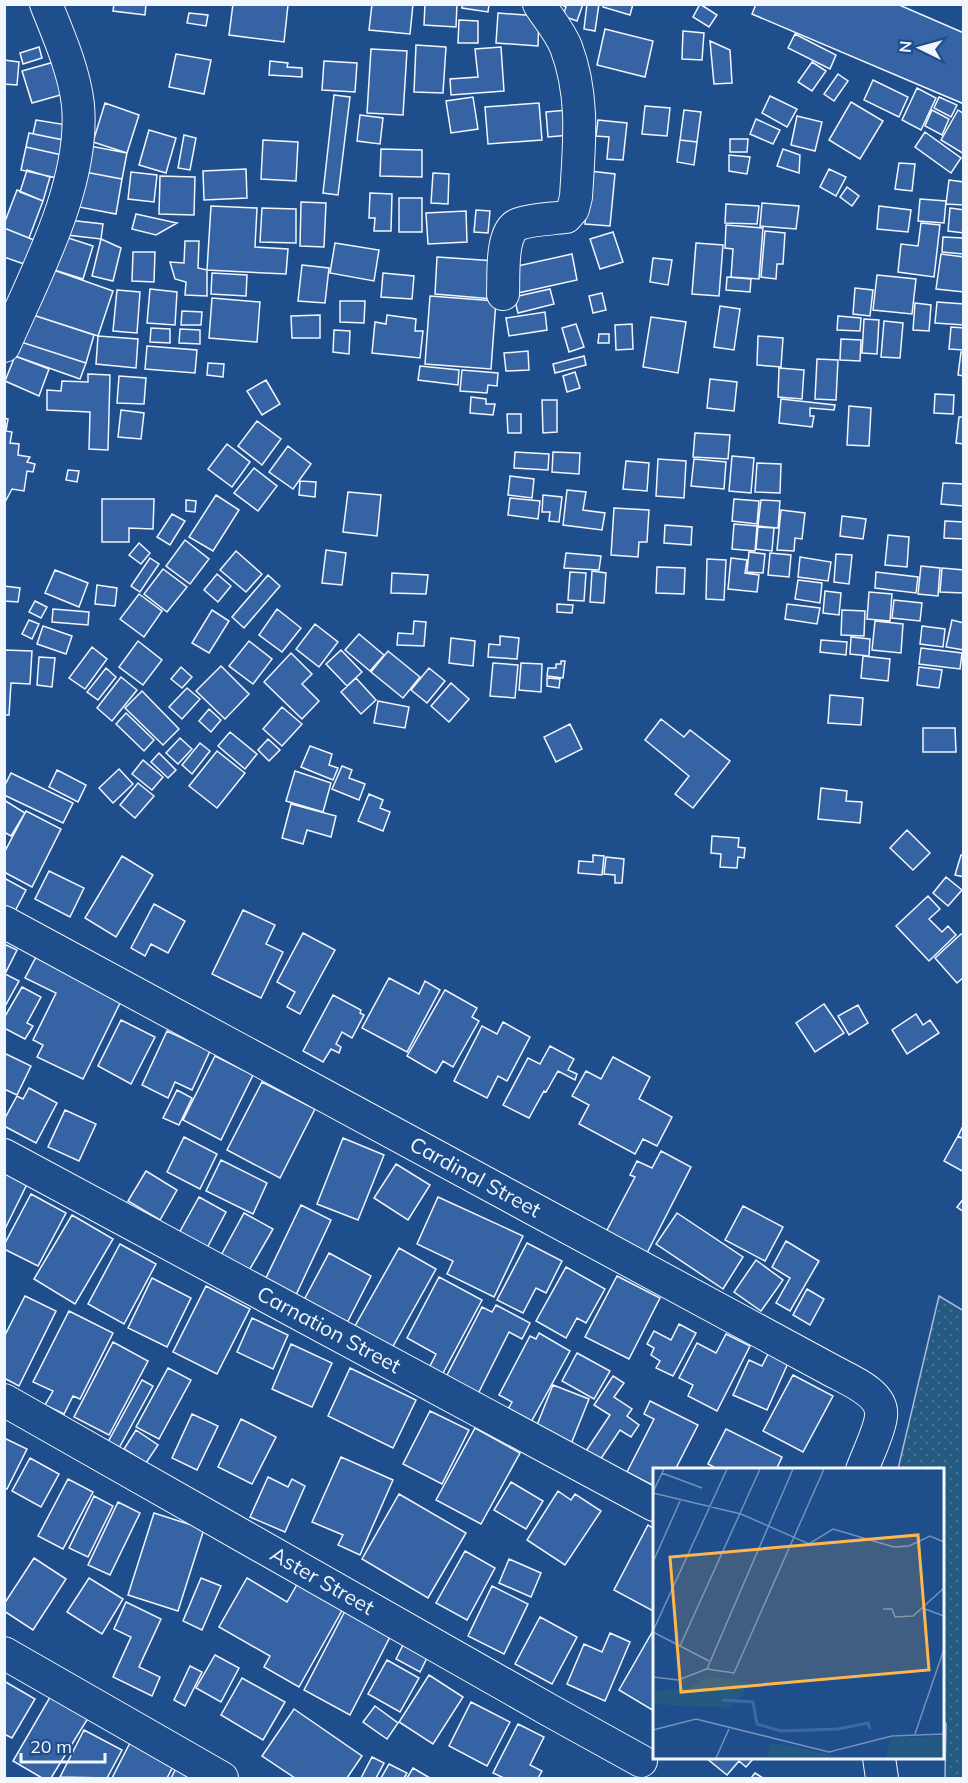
<svg xmlns="http://www.w3.org/2000/svg" width="968" height="1783" font-family="Mulish,sans-serif">
	<style>
		.grass { fill: url(#grass-dots); stroke: #a8bbd7; stroke-width: 1.5 }
		.building { fill: #3563a3; stroke: #f2f6ff; stroke-width: 1.5 }
		.lines { fill: none; stroke-linecap: round; stroke-linejoin: round }
		.minor-casing { stroke: #f2f6ff; stroke-width: 34 }
		.minor { stroke: #1f4e8c; stroke-width: 32 }
		.labels { text-anchor: middle; stroke-width: 4.5; stroke-linejoin: round; paint-order: stroke }
		.street-label { font-size: 21px; fill: #f2f6ff; stroke: #1f4e8c }
		.inset-river { fill: none; stroke: #3b69a3; stroke-width: 3 }
		.inset-road { fill: none; stroke: #7391ba; stroke-width: 1.5 }
		.view { fill: #ffb74d; fill-opacity: 0.15; stroke: #ffb74d; stroke-width: 3 }
		.inset-edge { fill: none; stroke: #f2f6ff; stroke-width: 3 }
	</style>
	<defs>
		<pattern id="grass-dots" width="8" height="8" patternUnits="userSpaceOnUse" patternTransform="scale(1.5)"><rect width="8" height="8" fill="#245a82"/><path d="M2 2h.1M6 6h.1" fill="none" stroke="#447295" stroke-width="1.8" stroke-linecap="round"/></pattern>
	</defs>
	<rect width="100%" height="100%" fill="#1f4e8c"/>
	<!-- grass -->
	<path class="grass" d="M939 1296 964 1311 963 1778H945L946 1724 942 1717V1470L898 1469Z"/>
	<!-- building -->
	<path class="building" d="M114 4H146L145 15 113 11Z
		M233 4 288 5 284 42 229 35Z
		M372 4H413L410 34 369 30Z
		M425 4H457L456 27 424 25Z
		M462 4H489L488 12 462 8Z
		M560 4H583L577 21 563 16 566 7Z
		M587 4H599L595 31 584 29Z
		M603 4H633L630 15 603 7Z
		M700 4 717 15 709 27 693 17Z
		M756 4H897L964 33V104L752 14Z
		M189 13 208 15 206 26 187 23Z
		M498 13 539 16 538 46 496 43Z
		M459 20 478 21V43H458Z
		M605 29 653 41 645 77 597 65Z
		M683 31 704 33 702 60 682 59Z
		M795 34 836 55 830 69 788 48Z
		M710 41 730 50 732 83 714 84Z
		M416 45 446 47 443 93 414 92Z
		M39 47 42 58 23 64 20 53Z
		M501 47 504 91 451 95 450 79 478 77 475 49Z
		M371 49 407 51 403 115 367 113Z
		M176 54 211 60 204 94 169 87Z
		M4 60 19 62 17 85 4 84Z
		M270 61 288 63 287 67 302 68V77L269 75Z
		M324 61 357 63 355 92 322 90Z
		M54 62 64 94 32 103 22 71Z
		M812 62 826 71 812 91 798 82Z
		M838 74 848 81 834 101 824 94Z
		M873 80 908 97 899 117 864 100Z
		M917 88 936 98 921 130 902 120Z
		M334 95 350 97 338 195 323 193Z
		M770 96 797 109 787 127 762 113Z
		M473 97 478 129 451 133 446 101Z
		M939 97 957 105 951 117 934 108Z
		M851 102 883 121 860 159 829 140Z
		M105 103 139 115 127 153 93 142Z
		M539 103 542 140 488 144 485 107Z
		M645 106 670 108 667 136 642 134Z
		M567 110 570 135 548 137 546 112Z
		M684 110 701 112 697 142 680 140Z
		M932 110 949 119 942 135 925 126Z
		M958 110 964 114V154L941 140Z
		M360 115 383 118 380 144 357 141Z
		M797 116 822 122 815 151 791 145Z
		M756 119 780 130 773 144 750 134Z
		M36 120 67 125 64 140 33 134Z
		M598 120 627 123 623 160 607 159 609 137 596 136Z
		M149 130 176 138 166 173 139 165Z
		M925 132 961 158 951 173 915 147Z
		M29 133 64 140 62 155 26 147Z
		M184 135 196 138 190 170 178 168Z
		M730 139H748L747 152H730Z
		M263 140 298 142 296 181 261 179Z
		M680 140 697 142 694 165 677 162Z
		M90 146 127 153 122 179 85 172Z
		M26 147 62 155 57 178 21 170Z
		M381 149 422 150V177L380 176Z
		M783 149 800 155 799 173 777 166Z
		M729 155 750 157 747 174 729 171Z
		M899 163 915 164 912 191 895 189Z
		M246 169 247 198 204 200 203 171Z
		M829 169 846 177 836 196 820 187Z
		M27 170 50 177 43 201 20 192Z
		M590 171 615 174 610 226 585 224Z
		M85 172 122 179 116 214 79 207Z
		M131 172 157 175 154 202 128 199Z
		M433 173 449 174 448 204 431 203Z
		M160 176 195 177 194 215 159 214Z
		M949 180 964 182V205L946 204Z
		M847 187 859 196 852 206 840 197Z
		M17 190 43 201 29 238 4 228V224Z
		M370 193 392 194 391 231H374L375 218H369Z
		M399 198H422V232H399Z
		M920 199 946 201 944 223 918 221Z
		M301 202 326 203 324 247 300 246Z
		M762 203 799 206 796 229 760 226Z
		M726 204 759 206 757 224 725 223Z
		M211 206 257 208 255 247 288 249 286 274 207 270Z
		M879 206 911 210 908 232 877 229Z
		M262 208 296 209V243L260 242Z
		M950 208 964 210V233L948 231Z
		M476 210 490 211 488 233 474 232Z
		M466 211 467 242 428 244 426 213Z
		M136 214 177 223 156 235 132 229Z
		M68 220 103 224 101 239 67 235Z
		M921 223 940 225 934 277 898 272 901 244 918 246Z
		M726 225 763 228 759 279 731 277 733 249 725 248Z
		M4 228 34 240 24 264 4 257Z
		M765 231 785 233 783 264H777L776 279 761 277Z
		M613 232 623 262 600 269 590 239Z
		M56 234 93 246 83 279 45 267Z
		M943 237 963 238V254L942 252Z
		M101 239 121 248 113 281 92 276Z
		M185 241H199L198 268 207 270V296L185 295 186 282 175 279 170 262 184 263Z
		M335 243 379 250 374 281 330 273Z
		M696 243 723 245 719 296 692 294Z
		M133 252H155L154 282 132 281Z
		M572 254 577 280 518 293 513 267Z
		M941 254 964 257V292L936 289Z
		M437 257 496 261 493 299 435 294Z
		M653 258 672 260 668 285 650 282Z
		M302 265 329 268 325 303 298 301Z
		M45 267 113 291 98 336 30 314Z
		M212 273 247 275 246 296 211 294Z
		M383 273 414 276 412 299 381 297Z
		M877 275 916 279 912 314 873 310Z
		M727 277 751 279 750 292 726 290Z
		M855 288 873 290 870 316 853 314Z
		M150 289 177 292 175 325 147 323Z
		M550 289 554 304 518 313 514 297Z
		M117 290 140 292 137 333 113 331Z
		M602 293 606 310 593 313 589 296Z
		M430 296 496 301 491 369 425 364Z
		M212 298 260 302 257 342 209 338Z
		M340 301H365L364 323 340 322Z
		M937 302 964 304V325L935 323Z
		M915 303 931 305 929 331 913 330Z
		M720 306 740 309 734 350 714 347Z
		M182 311 202 312 201 325H181Z
		M545 312 547 330 509 336 506 318Z
		M30 314 94 335 86 363 21 342Z
		M320 315V338H292L291 316Z
		M387 315 416 319 415 331H423L420 358 372 353 375 322 386 324Z
		M838 316 861 318 860 331 837 330Z
		M651 317 686 322 678 373 643 367Z
		M864 319 879 320 877 354 862 353Z
		M884 321 903 323 900 358 881 357Z
		M576 324 584 347 569 352 562 328Z
		M632 324 633 349 616 350 615 325Z
		M951 327 964 328V350L949 349Z
		M151 328 170 329V343L150 342Z
		M180 329 200 330V344L179 343Z
		M334 330 350 331 349 354 333 352Z
		M599 334H609V343H598Z
		M98 336 138 339 136 368 96 364Z
		M758 336 783 338 781 367 757 365Z
		M841 339 861 340 860 361 840 360Z
		M21 342 86 363 80 379 15 356Z
		M147 346 197 350 195 373 145 369Z
		M528 351 529 370 506 371 504 353Z
		M961 352H964V376L958 375Z
		M15 356 49 369 39 396 5 381Z
		M584 356 586 365 555 373 553 364Z
		M817 359 838 360 836 400 815 399Z
		M208 363 224 364 223 377 207 375Z
		M420 366 459 370 458 385 418 380Z
		M779 368 804 370 802 399 778 397Z
		M462 370 498 373 497 386 488 385 487 393 460 391Z
		M575 372 580 388 567 392 563 376Z
		M88 374 110 375 108 450 89 449 90 412 47 410V390L61 391 62 381 88 382Z
		M119 376 146 378 144 404 117 403Z
		M710 379 737 382 734 411 707 408Z
		M266 380 280 404 262 415 247 391Z
		M935 394 954 395 953 414 934 413Z
		M471 397 486 399V404H495L493 415 470 413Z
		M781 399 835 405 834 410 810 408V416H814L812 427 779 423Z
		M542 400H557V432L543 433Z
		M849 406 871 408 869 446 847 445Z
		M121 410 144 413 141 439 118 437Z
		M507 414H521V433H508Z
		M959 417H964V444L956 443Z
		M4 418 8 419 6 431 12 432 10 443 19 444 18 455 30 457 27 462 35 464 33 472 27 471 24 491 12 489 4 504Z
		M257 421 281 439 262 465 238 446Z
		M695 433 730 435 728 459 693 457Z
		M227 444 250 462 232 487 208 469Z
		M288 446 311 464 293 489 269 472Z
		M515 452 549 454 548 470 514 468Z
		M553 452 580 453 579 474 552 472Z
		M732 456 754 458 751 493 729 491Z
		M658 459 686 461 684 498 656 496Z
		M694 459 726 462 724 489 691 486Z
		M626 461 649 463 647 491 623 489Z
		M757 463 781 464 780 493 755 492Z
		M254 468 277 486 258 511 234 493Z
		M68 470 79 471 77 482 66 480Z
		M510 476 534 479 532 498 508 495Z
		M300 481 316 482 315 497 299 495Z
		M943 483 964 484 963 506 941 504Z
		M567 490 586 492 583 510 605 513 602 530 563 525Z
		M348 492 381 495 377 536 343 532Z
		M216 495 239 510 213 551 189 537Z
		M543 495 562 497 559 522 549 521 550 512H542Z
		M510 498 540 501 538 519 508 515Z
		M102 499H154L153 529 129 528V542H102Z
		M734 499 759 501 757 524 732 521Z
		M186 500 196 501 195 512 186 511Z
		M761 500 780 501 778 528 758 526Z
		M614 508 649 510 647 542H639L638 557 611 555Z
		M781 510 805 513 802 539 795 538 794 551 777 550Z
		M172 514 185 521 170 545 157 537Z
		M842 516 866 519 863 539 840 536Z
		M945 521 964 522 963 539 944 538Z
		M734 524 757 526 755 551 732 549Z
		M665 525 692 527 691 545 664 543Z
		M758 527 774 528 772 551 756 549Z
		M888 535 909 537 907 567 885 565Z
		M185 540 209 559 190 584 166 566Z
		M139 543 150 553 141 564 129 555Z
		M326 550 346 553 342 585 322 583Z
		M236 551 262 574 246 592 220 570Z
		M749 552 765 554 763 573 747 572Z
		M566 553 601 556 599 570 564 568Z
		M770 553 791 555 789 577 768 575Z
		M836 554 852 555 849 584 834 582Z
		M800 557 831 562 828 581 798 577Z
		M150 558 159 564 140 592 131 586Z
		M731 558 747 560 745 573 759 575 757 592 728 589Z
		M707 559 726 560 724 600 706 599Z
		M921 566 940 568 938 596 918 594Z
		M657 567 685 568 684 594 656 593Z
		M942 568 964 570V593L940 592Z
		M163 569 187 587 167 612 144 594Z
		M55 570 88 583 79 607 45 593Z
		M592 571 606 573 604 603 590 602Z
		M570 572 586 573 584 601 568 600Z
		M876 572 918 577 916 593 875 588Z
		M392 573 428 575 426 594 391 593Z
		M217 574 231 586 218 602 204 590Z
		M268 575 280 586 244 628 232 617Z
		M798 580 822 583 820 603 795 599Z
		M97 585 117 588 115 606 95 604Z
		M4 586 20 588 18 602 4 601Z
		M825 591 841 593 839 615 823 613Z
		M869 592 892 594 890 621 867 619Z
		M139 594 162 611 144 637 120 619Z
		M894 600 922 603 920 621 892 618Z
		M35 601 47 607 41 618 29 612Z
		M557 604 573 605 572 613 557 612Z
		M787 604 820 608 817 624 785 619Z
		M53 609 89 612 88 625 52 622Z
		M277 609 301 628 282 652 259 635Z
		M212 610 229 621 209 653 192 643Z
		M842 610 865 611 864 636 841 635Z
		M29 620 39 624 32 639 22 634Z
		M952 620 964 623V650L946 647Z
		M414 621 426 622 424 646 397 645 398 633 413 634Z
		M875 621 903 624 901 653 872 650Z
		M315 624 338 642 319 667 296 649Z
		M43 626 72 636 66 654 37 644Z
		M922 626 945 629 943 647 920 644Z
		M359 634 384 655 370 671 345 650Z
		M500 636 519 638 517 659 488 657 489 644 500 645Z
		M851 637 870 639 869 656 850 654Z
		M451 638 475 641 473 666 449 663Z
		M821 640 847 642 846 655 820 652Z
		M138 641 162 660 143 685 119 667Z
		M249 641 272 659 253 684 229 666Z
		M92 647 107 659 85 689 69 678Z
		M921 648 962 653 960 669 919 664Z
		M4 650 32 651 30 684 11 683 9 715H4Z
		M341 650 362 672 347 686 326 664Z
		M388 651 420 677 403 698 371 672Z
		M291 653 312 674 302 684 319 701 302 719 264 682Z
		M863 656 890 659 888 681 861 678Z
		M39 657 55 658 52 687 37 685Z
		M561 661H565L563 678 547 676 548 668H556V664H561Z
		M493 663 518 665 515 698 490 696Z
		M521 663 542 664 541 692 519 690Z
		M221 666 249 694 225 719 196 691Z
		M181 667 192 677 182 688 171 679Z
		M919 667 942 670 939 688 917 685Z
		M106 668 116 677 98 700 87 692Z
		M429 668 445 681 427 703 411 690Z
		M121 677 137 690 112 721 97 708Z
		M356 678 376 700 361 714 341 692Z
		M547 678 560 679 559 688 547 686Z
		M451 683 469 699 449 722 431 706Z
		M187 688 200 699 182 719 169 707Z
		M142 691 179 729 163 745 125 708Z
		M830 695 863 698 861 725 828 723Z
		M378 701 409 707 405 728 374 723Z
		M282 707 302 724 282 746 263 729Z
		M209 709 221 720 211 732 199 721Z
		M126 713 154 740 144 751 116 724Z
		M661 719 684 737 690 730 730 761 693 808 675 794 689 776 645 740Z
		M570 724 582 749 556 762 544 737Z
		M923 728H955L956 752H923Z
		M230 732 257 754 245 769 218 746Z
		M180 738 192 749 178 764 166 753Z
		M268 739 280 750 269 761 258 750Z
		M200 743 210 751 192 774 182 765Z
		M310 746 332 754 329 765 338 768 333 780 301 767Z
		M217 751 245 773 217 808 189 786Z
		M159 753 176 770 168 778 151 762Z
		M143 760 163 777 152 790 132 774Z
		M342 766 352 770 349 778 365 784 359 800 332 789Z
		M119 769 133 784 113 803 99 788Z
		M57 770 86 785 78 802 49 787Z
		M295 771 331 783 323 812 286 801Z
		M11 773 73 803 63 823 4 795V787Z
		M138 783 154 796 135 818 120 805Z
		M821 788 847 791 846 801 862 802 860 823 818 819Z
		M369 794 383 800 380 808 390 812 383 831 358 821Z
		M4 800 25 813 11 836 4 832Z
		M291 804 336 816 331 837 307 830 303 844 282 838Z
		M26 811 61 829 32 887 4 872V853Z
		M907 830 930 853 913 870 890 848Z
		M712 836 739 838 738 847 745 848 744 858 738 857 737 868 720 867 721 854 711 853Z
		M593 855 604 856 602 875 578 873 579 861 593 862Z
		M961 855H964V877L955 875Z
		M122 856 153 875 116 937 85 918Z
		M606 857 624 859 622 883H615V875L604 874Z
		M49 871 84 888 70 917 35 899Z
		M946 877 962 890 948 906 933 893Z
		M4 878 26 890 15 911 4 905Z
		M928 896 940 909 929 919 942 932 948 926 956 935 929 961 896 926Z
		M154 904 185 921 168 953 151 944 145 956 131 948Z
		M243 910 275 925 266 944 283 952 261 998 212 974Z
		M303 933 335 950 300 1014 287 1007 295 992 277 982Z
		M961 934 964 936V977L957 983 935 958Z
		M4 944 17 950 5 974 19 981 4 1008Z
		M36 957 122 999 83 1079 37 1057 43 1045 33 1040 56 993 25 978Z
		M389 978 419 994 425 981 440 990 407 1052 362 1028Z
		M22 987 41 997 27 1023 33 1026 25 1039 4 1028V1018Z
		M445 990 477 1008 472 1017 479 1021 453 1067 443 1061 436 1073 407 1056Z
		M333 995 361 1010 360 1013 364 1015 352 1038 342 1032 336 1044 341 1047 339 1053 331 1049 323 1062 303 1051Z
		M824 1004 844 1033 815 1052 796 1023Z
		M858 1005 868 1023 849 1035 838 1016Z
		M916 1014 923 1025 930 1020 939 1033 907 1054 892 1030Z
		M121 1020 155 1037 131 1084 98 1066Z
		M503 1022 530 1037 507 1081 498 1076 487 1098 454 1081 482 1026 497 1034Z
		M167 1031 210 1051 192 1090 175 1082 168 1098 142 1085Z
		M550 1046 574 1059 568 1070 577 1074 575 1080 558 1071 546 1092 544 1091 529 1118 503 1105 528 1058 540 1064Z
		M4 1053 31 1066 17 1095 4 1089Z
		M215 1056 253 1075 221 1140 183 1120Z
		M613 1057 650 1077 639 1099 672 1117 657 1146 643 1139 635 1154 579 1124 589 1105 572 1096 586 1071 601 1079Z
		M262 1082 315 1109 280 1178 227 1150Z
		M29 1088 57 1103 36 1143 4 1126V1120L17 1096 23 1099Z
		M177 1090 192 1098 179 1125 163 1118Z
		M65 1110 96 1124 79 1161 48 1147Z
		M964 1124V1139L958 1136Z
		M958 1136 964 1139V1172L944 1161Z
		M184 1137 217 1154 200 1189 167 1172Z
		M343 1138 384 1155 358 1220 317 1204Z
		M661 1151 691 1167 647 1253 606 1232 635 1177 630 1175 637 1161 652 1168Z
		M221 1160 267 1183 253 1214 206 1191Z
		M396 1164 430 1185 408 1220 374 1198Z
		M4 1168 29 1180 4 1231Z
		M146 1171 177 1190 160 1220 128 1201Z
		M31 1194 66 1213 38 1266 4 1249V1245Z
		M199 1197 226 1212 207 1248 179 1233Z
		M438 1197 523 1236 494 1297 447 1274 453 1261 417 1244Z
		M964 1198V1212L957 1207Z
		M301 1205 331 1220 295 1297 264 1282Z
		M743 1206 783 1227 765 1261 725 1240Z
		M244 1213 273 1229 247 1274 219 1259Z
		M677 1213 743 1257 723 1289 656 1244Z
		M72 1215 113 1239 75 1304 34 1279Z
		M786 1241 819 1261 790 1311 776 1303 790 1278 772 1267Z
		M527 1243 562 1261 546 1293 536 1288 523 1313 497 1300Z
		M120 1244 156 1264 124 1324 88 1304Z
		M399 1248 436 1269 392 1348 355 1326Z
		M329 1253 371 1276 347 1323 304 1300Z
		M756 1260 783 1280 761 1311 734 1292Z
		M566 1267 605 1289 586 1323 577 1318 566 1338 536 1321Z
		M617 1276 660 1298 629 1359 585 1337Z
		M439 1277 482 1300 442 1375 429 1368 436 1354 407 1338Z
		M152 1278 191 1298 167 1347 128 1328Z
		M206 1286 250 1309 217 1374 173 1352Z
		M807 1289 824 1299 810 1325 793 1315Z
		M25 1296 56 1311 19 1386 4 1378V1337Z
		M496 1305 530 1323 522 1339 509 1332 477 1396 445 1379 482 1307 492 1312Z
		M69 1311 113 1333 80 1399 73 1396 64 1414 45 1405 53 1391 33 1382Z
		M252 1318 288 1335 273 1369 237 1352Z
		M679 1324 696 1333 673 1376 656 1368 660 1361 651 1355 654 1348 647 1344 654 1331 671 1340Z
		M539 1333 570 1351 530 1424 507 1411 512 1402 499 1395 530 1336 536 1339Z
		M726 1334 750 1346 717 1411 688 1396 693 1385 679 1378 697 1343 716 1353Z
		M113 1342 148 1361 109 1435 74 1417Z
		M291 1344 332 1363 312 1407 272 1389Z
		M769 1352 789 1361 767 1410 733 1395 749 1360 762 1366Z
		M577 1353 610 1371 594 1399 562 1381Z
		M168 1368 191 1380 159 1439 136 1427Z
		M350 1368 416 1400 393 1448 328 1416Z
		M793 1375 833 1396 803 1452 763 1431Z
		M613 1376 624 1383 614 1397 632 1409 627 1416 639 1425 631 1437 620 1430 598 1463 584 1454 610 1415 594 1405Z
		M142 1380 153 1386 119 1448 108 1442Z
		M553 1385 589 1399 571 1444 535 1430Z
		M650 1401 698 1425 675 1470H654V1486L627 1472 654 1419 644 1414Z
		M430 1411 469 1430 442 1484 403 1464Z
		M192 1414 218 1426 197 1470 172 1458Z
		M241 1419 276 1437 252 1484 218 1467Z
		M475 1428 520 1453 481 1524 436 1500Z
		M726 1429 782 1457 776 1470H719L708 1464Z
		M136 1430 158 1445 146 1463 124 1449Z
		M4 1438 27 1449 7 1489 4 1488Z
		M341 1457 393 1480 360 1555 338 1545 343 1535 312 1522Z
		M30 1458 59 1474 41 1507 12 1491Z
		M268 1477 288 1487 292 1479 305 1486 285 1532 250 1517Z
		M68 1479 93 1492 63 1549 38 1536Z
		M511 1482 543 1501 526 1529 494 1510Z
		M558 1491 571 1500 575 1494 601 1511 565 1565 527 1540Z
		M399 1494 466 1533 428 1598 362 1559Z
		M94 1496 113 1506 88 1557 69 1548Z
		M118 1502 140 1513 110 1575 88 1565Z
		M154 1513 204 1529 178 1611 128 1595Z
		M648 1525 654 1529V1607L653 1611 614 1590Z
		M465 1551 495 1568 467 1620 436 1603Z
		M34 1558 66 1579 33 1630 4 1611V1604Z
		M509 1559 541 1573 531 1597 499 1583Z
		M89 1578 123 1599 102 1634 67 1612Z
		M201 1578 221 1586 202 1630 183 1621Z
		M247 1578 287 1602 299 1581 344 1607 299 1687 264 1667 270 1656 219 1627Z
		M492 1586 528 1604 504 1654 468 1636Z
		M126 1602 161 1619 139 1667 160 1677 152 1696 113 1677 131 1637 114 1629Z
		M346 1609 392 1633 350 1715 304 1690Z
		M540 1617 577 1637 552 1684 515 1664Z
		M654 1629V1711L619 1690Z
		M610 1633 630 1642 605 1701 567 1684 584 1644 602 1652Z
		M405 1641 429 1654 420 1672 396 1659Z
		M215 1655 239 1668 221 1702 196 1688Z
		M387 1660 419 1678 400 1712 368 1694Z
		M190 1666 202 1672 185 1706 174 1700Z
		M429 1675 463 1697 433 1744 399 1722Z
		M242 1678 285 1702 263 1740 221 1715Z
		M4 1681 35 1699 12 1738 4 1734Z
		M53 1692 90 1715 51 1778H42L13 1761Z
		M471 1702 510 1722 487 1766 449 1746Z
		M375 1706 398 1723 387 1739 363 1722Z
		M294 1709 362 1756 347 1778H295L262 1756Z
		M518 1724 544 1737 530 1765 542 1771 538 1778H504L493 1773Z
		M84 1730 122 1750 107 1778 60 1777Z
		M132 1739 176 1761 167 1778H112Z
		M372 1757 384 1763 376 1778H361Z
		M706 1758H705H754L746 1767 739 1761 727 1775Z
		M180 1761 215 1778H171Z
		M389 1764 407 1773 404 1778H381Z
		M413 1768 430 1778H407Z
		M755 1773 763 1778H751Z"/>
	<g class="lines">
		<!-- minor casing -->
		<g class="minor-casing">
			<g id="minor">
				<path d="M503 294C504 277 500 230 519 224 533 219 551 219 566 217L573 209 576 197C579 146 585 97 566 47 560 32 548 18 539 4"/>
				<path d="M4 346C35 275 85 184 78 105 74 70 59 37 46 4"/>
				<path id="s1" d="M4 922 829 1369C846 1379 884 1392 881 1416 880 1430 867 1456 862 1470"/>
				<path id="s2" d="M4 1155 654 1505"/>
				<path id="s3" d="M4 1400 549 1710 641 1761"/>
				<path d="M4 1653 222 1778"/>
				<path d="M879 1758 882 1778"/>
			</g>
		</g>
		<!-- minor -->
		<use href="#minor" class="minor"/>
	</g>
	<g class="labels">
		<!-- street labels -->
		<g class="street-label">
			<text dy="7" stroke="none"><textPath href="#s1" startOffset="536">Cardinal Street</textPath></text>
			<text dy="7" stroke="none"><textPath href="#s2" startOffset="369">Carnation Street</textPath></text>
			<text dy="7" stroke="none"><textPath href="#s3" startOffset="366">Aster Street</textPath></text>
		</g>
	</g>
	<!-- overview -->
	<g transform="translate(653 1468)">
		<rect width="291" height="291" fill="#1f4e8c"/>
		<path d="M56 208 96 214 88 229 79 234V240L0 236V223L36 220Z" fill="#245a82"/>
		<path d="M291 268V290H233L238 270ZM119 275 171 285 193 290H113Z" fill="#245a82"/>
		<path class="inset-river" d="M69 232 100 234 104 256 128 263 185 261 215 255 217 261"/>
		<path class="inset-road" d="M9 5 49 20M0 24 11 1M0 25 88 46 156 76 180 61 241 79 256 78 277 68 291 74M0 94 28 31M230 141H239L242 149 260 148 291 120M272 141 291 148M0 163 74 1M0 164 56 193M27 178 107 1M54 201 81 205 171 1M0 209 25 212 54 201 140 1M0 262 43 251 176 284 239 268 291 266M262 266 291 181M63 290 76 261"/>
		<path class="view" d="M265 67 276 202 28 224 17 89Z"/>
		<rect width="291" height="291" class="inset-edge"/>
	</g>
	<!-- border -->
	<rect width="968" height="1783" fill="none" stroke="#f2f6ff" stroke-width="12"/>
	<!-- north arrow -->
	<g transform="translate(920 48) rotate(275)" stroke="#1f4e8c" stroke-width="4.5" paint-order="stroke">
	<path d="M0-4.5L10 22L0 15L-10 22Z" fill="#f2f6ff"/>
	<text y="-9" font-size="16" font-weight="bold" text-anchor="middle" fill="#f2f6ff">N</text>
	</g>
	<!-- scale -->
	<path d="M21 1753v9h84v-9" fill="none" stroke="#f2f6ff" stroke-width="3"/>
	<text x="30" y="1753" font-size="18" fill="#f2f6ff" stroke="#1f4e8c" stroke-width="4.5" paint-order="stroke">20 m</text>
</svg>
